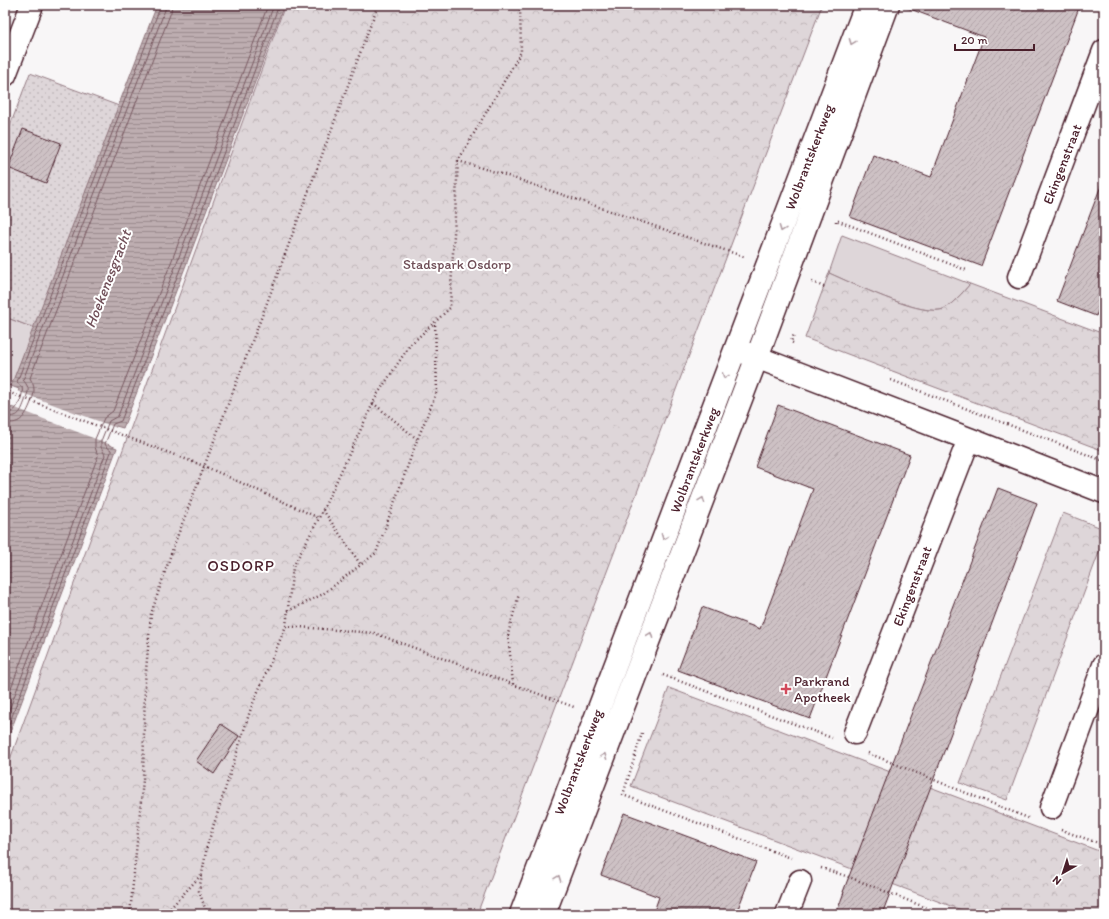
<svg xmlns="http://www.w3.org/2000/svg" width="1109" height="919" font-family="Itim,sans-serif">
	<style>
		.grass { fill: #ded6d9; stroke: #947a82 }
		.forest { fill: url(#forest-crowns); stroke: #947a82 }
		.garden { fill: url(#garden-dots); stroke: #947a82 }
		.water { fill: url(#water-rules); stroke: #8f747b }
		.pier { fill: #f8f6f7 }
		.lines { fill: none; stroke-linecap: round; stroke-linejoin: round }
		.shore { stroke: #785860; stroke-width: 1 }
		.building { fill: url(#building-hatch); stroke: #4a1f2b }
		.street-casing { stroke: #4a1f2b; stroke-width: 25 }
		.path { stroke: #4a1f2b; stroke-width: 2.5; stroke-dasharray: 1 3; stroke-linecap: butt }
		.street { stroke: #fff; stroke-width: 22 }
		.oneway { stroke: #ae9aa0 }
		.poi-dot { fill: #d1495b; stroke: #fff; stroke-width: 1.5 }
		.labels { text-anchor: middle; stroke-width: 4; stroke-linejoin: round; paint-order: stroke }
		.street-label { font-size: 14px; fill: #4a1f2b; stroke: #fff }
		.park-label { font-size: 14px; fill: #6f4d56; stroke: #fff }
		.poi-label { font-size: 14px; fill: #4a1f2b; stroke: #fff; text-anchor: start }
		.water-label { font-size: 15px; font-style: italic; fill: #72515a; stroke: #fff }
		.quarter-label { font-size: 16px; letter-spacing: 1px; fill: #4a1f2b; stroke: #fff }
	</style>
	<defs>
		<pattern id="forest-crowns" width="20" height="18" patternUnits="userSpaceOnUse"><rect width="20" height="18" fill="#ded6d9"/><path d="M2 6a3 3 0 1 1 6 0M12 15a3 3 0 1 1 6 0" fill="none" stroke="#c0b7ba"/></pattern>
		<pattern id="garden-dots" width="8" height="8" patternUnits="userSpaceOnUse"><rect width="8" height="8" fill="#ded6d9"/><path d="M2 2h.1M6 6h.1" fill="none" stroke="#c0b7ba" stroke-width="1.8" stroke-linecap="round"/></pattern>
		<pattern id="water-rules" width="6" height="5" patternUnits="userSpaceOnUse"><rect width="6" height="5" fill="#bdadb0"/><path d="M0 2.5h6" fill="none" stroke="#9c8c8f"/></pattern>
		<pattern id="building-hatch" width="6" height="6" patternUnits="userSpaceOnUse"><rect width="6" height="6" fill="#cdc1c4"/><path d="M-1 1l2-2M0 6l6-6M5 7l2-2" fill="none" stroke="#b2a5a9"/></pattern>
	</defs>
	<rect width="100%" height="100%" fill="#f8f6f7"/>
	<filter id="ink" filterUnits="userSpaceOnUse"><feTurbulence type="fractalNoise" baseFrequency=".025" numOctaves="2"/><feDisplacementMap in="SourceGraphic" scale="8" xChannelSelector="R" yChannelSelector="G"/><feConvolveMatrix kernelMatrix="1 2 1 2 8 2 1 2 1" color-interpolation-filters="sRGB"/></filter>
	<g filter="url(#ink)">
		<!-- grass -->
		<path class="grass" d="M842 235 970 284C964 291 949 309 940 310 915 314 854 284 829 273Z
			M5 317 34 328 11 386 5 384Z"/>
		<!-- forest -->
		<path class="forest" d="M285 5H822L477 914H5V773Z
			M829 273C854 284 915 314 940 310 949 309 964 291 970 284L1104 334V451L805 338Z
			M1063 513 1104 529V539L1007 800 960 783Z
			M669 688 1104 853V914H972L631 786Z"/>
		<!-- garden -->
		<path class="garden" d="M30 73 119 106 34 328 5 317V139Z"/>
		<!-- water -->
		<path class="water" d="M157 5H284L186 265 123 428 116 426 110 444H108L117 448 5 746V406L12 408 19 389 11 386Z"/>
		<!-- pier -->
		<path class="pier" d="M17 391 117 428 112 444 119 448 5 404 11 406Z"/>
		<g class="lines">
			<!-- shore -->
			<path class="shore" d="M5 410 12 412C18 409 24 394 22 387L18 384 17 382 161 5
				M5 415C19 420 21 411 25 401 26 397 29 392 28 388 27 385 25 382 23 380L165 10 166 5
				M5 422C19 426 25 417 30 405 32 400 34 395 34 390 34 385 32 382 30 378L171 12 172 5
				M5 704 98 456 95 447V439L104 418 113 411 172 260 268 5
				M5 721 105 455 101 447V441L109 421 118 416 177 262 274 5
				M5 735 111 452V450L107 447 105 444 113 424 121 421 182 264 279 5"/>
		</g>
		<!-- building -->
		<path class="building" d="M906 5H1080L981 266 850 217 873 155 931 177 984 37 905 7Z
			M23 129 61 143 46 183 8 168Z
			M1102 183H1104V296L1096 316 1057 301Z
			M778 405 910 455 810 719 678 670 702 607 760 629 813 489 755 467Z
			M998 488 1037 503 936 773 882 914H836L844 892H843Z
			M221 724 239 736 214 774 196 761Z
			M624 813 756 862 736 914H653L659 897 601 875Z"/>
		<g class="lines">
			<!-- street casing -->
			<g class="street-casing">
				<path id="street" d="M5 75 32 5
					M1019 277 1104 51
					M743 352 969 439
					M855 733 969 439 1104 492
					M1051 808 1104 665
					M521 914 866 5
					M544 914 757 357 888 5
					M787 914 800 881"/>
			</g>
			<!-- path -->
			<path class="path" d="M458 161 502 174 745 257
				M836 222V220L966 270
				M812 282 824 287
				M793 343 791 342 794 334
				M891 380 1104 461
				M5 391 204 466 319 518
				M373 403 417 439
				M323 510 361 565
				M288 611 323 594 376 553 416 443 437 391 435 323
				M286 626 374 633 574 707
				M663 675 832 738
				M513 684 508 634 519 594
				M642 733 623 795 791 858
				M868 753 1028 818
				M1061 830 1104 845
				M821 868 849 877 942 914
				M130 914 143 780 145 682 151 614 174 545 265 308 378 5
				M165 914 202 874
				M207 914 199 891 207 846 251 708 286 626 293 567 319 518 377 395 410 345 450 308 458 161 521 52 520 5"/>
			<!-- street -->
			<use href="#street" class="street"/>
		</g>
		<!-- one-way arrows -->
		<defs><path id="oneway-chevron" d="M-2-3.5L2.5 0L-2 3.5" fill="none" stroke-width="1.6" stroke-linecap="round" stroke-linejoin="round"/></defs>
		<g class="oneway">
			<use href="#oneway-chevron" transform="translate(852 42) rotate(111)"/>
			<use href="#oneway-chevron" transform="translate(782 229) rotate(111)"/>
			<use href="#oneway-chevron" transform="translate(725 376) rotate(111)"/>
			<use href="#oneway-chevron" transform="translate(702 500) rotate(-69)"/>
			<use href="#oneway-chevron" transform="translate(664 537) rotate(111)"/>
			<use href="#oneway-chevron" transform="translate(650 635) rotate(-69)"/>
			<use href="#oneway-chevron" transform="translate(604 756) rotate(-69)"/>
			<use href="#oneway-chevron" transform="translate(558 878) rotate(-69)"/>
		</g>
	</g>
	<!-- markers -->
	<path class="poi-dot" d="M784 683h4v4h4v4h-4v4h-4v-4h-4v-4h4z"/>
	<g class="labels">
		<!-- street labels -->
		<g class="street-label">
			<text transform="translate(809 157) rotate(-69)" y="5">Wolbrantskerkweg</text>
			<text transform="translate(1062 164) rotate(-69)" y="5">Ekingenstraat</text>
			<text transform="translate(694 460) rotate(-69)" y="5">Wolbrantskerkweg</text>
			<text transform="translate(912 586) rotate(-69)" y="5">Ekingenstraat</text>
			<text transform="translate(578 762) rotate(-69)" y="5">Wolbrantskerkweg</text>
		</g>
		<!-- park labels -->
		<g class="park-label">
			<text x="457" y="269">Stadspark Osdorp</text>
		</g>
		<!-- poi labels -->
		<g class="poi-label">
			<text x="794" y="686">Parkrand<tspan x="794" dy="16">Apotheek</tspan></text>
		</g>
		<!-- water labels -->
		<g class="water-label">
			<text transform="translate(108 279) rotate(-69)" y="5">Hoekenesgracht</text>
		</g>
		<!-- quarter labels -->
		<g class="quarter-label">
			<text x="241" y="571">OSDORP</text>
		</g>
	</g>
	<!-- margin -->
	<rect width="1109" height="919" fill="none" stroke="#fff" stroke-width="20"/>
	<rect x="10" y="10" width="1089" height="899" fill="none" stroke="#4a1f2b" stroke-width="1.5" filter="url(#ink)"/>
	<!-- north arrow -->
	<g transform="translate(1063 873) rotate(219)" stroke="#ffffff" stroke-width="3" paint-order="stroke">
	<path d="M0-3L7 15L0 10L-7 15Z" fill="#4a1f2b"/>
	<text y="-6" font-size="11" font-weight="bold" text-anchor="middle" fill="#4a1f2b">N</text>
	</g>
	<!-- scale -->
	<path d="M955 44v6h79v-6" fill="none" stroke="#4a1f2b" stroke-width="2"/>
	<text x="961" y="44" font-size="12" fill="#4a1f2b" stroke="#ffffff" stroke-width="3" paint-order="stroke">20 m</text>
</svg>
